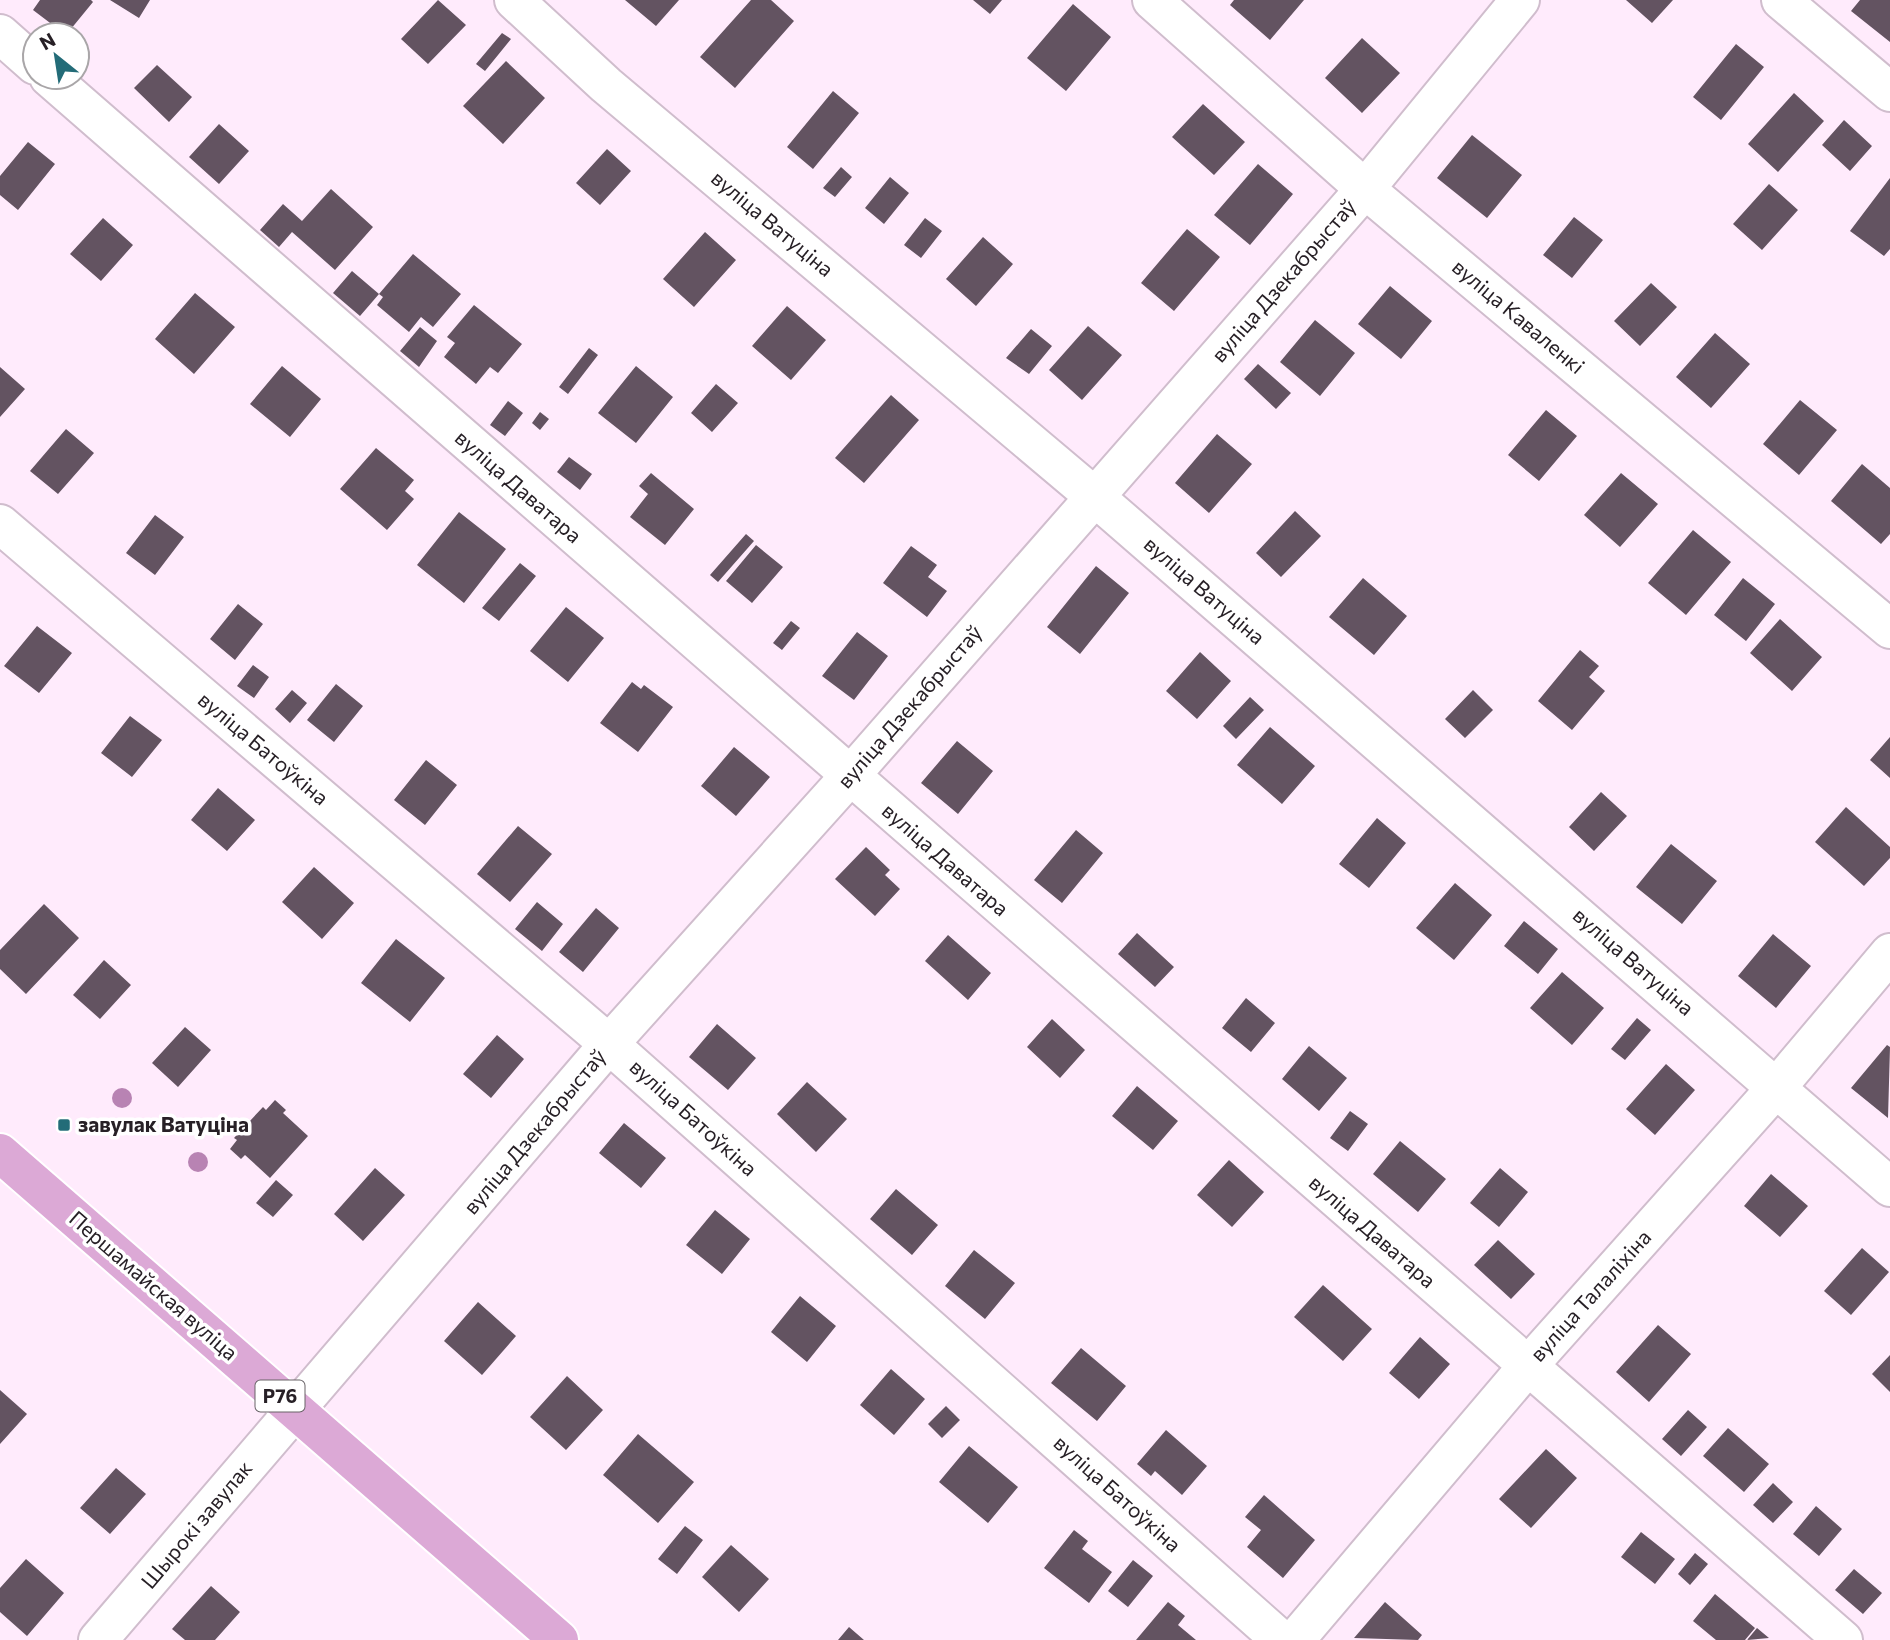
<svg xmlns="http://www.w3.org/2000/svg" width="1890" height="1640" font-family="Commissioner,sans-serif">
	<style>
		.building { fill: #635361 }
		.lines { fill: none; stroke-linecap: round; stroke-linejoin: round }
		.minor-casing { stroke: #d0bdcd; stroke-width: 42 }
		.major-casing { stroke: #fff; stroke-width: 42 }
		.minor { stroke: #fff; stroke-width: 38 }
		.major { stroke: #dca9d6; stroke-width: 38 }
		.tree { fill: #b883b3 }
		.poi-dot { fill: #236c78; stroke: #fff; stroke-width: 2.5 }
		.labels { text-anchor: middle; stroke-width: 7; stroke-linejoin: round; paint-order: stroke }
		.shield { fill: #fff; stroke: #686367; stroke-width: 2 }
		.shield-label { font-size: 19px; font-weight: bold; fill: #272026 }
		.street-label { font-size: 21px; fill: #272026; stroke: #fff }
		.poi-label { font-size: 21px; font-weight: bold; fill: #272026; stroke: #fff; text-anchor: start }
	</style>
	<rect width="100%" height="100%" fill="#ffebfc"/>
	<!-- building -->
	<path class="building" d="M40 0H91L93 2 66 35 33 10Z
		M110 0H150L139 18Z
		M438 0 466 25 428 64 401 39Z
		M625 0H679L656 26Z
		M751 0H771L794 21 735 88 700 57Z
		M973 0H1002L990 14Z
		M1234 0H1304L1270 40 1230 5Z
		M1626 0H1673L1652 23Z
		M1860 0H1890V42L1851 11Z
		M1073 4 1111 37 1066 91 1027 58Z
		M502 33 511 39 485 71 476 64Z
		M1362 38 1400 73 1362 113 1325 78Z
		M1736 44 1764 67 1721 120 1693 97Z
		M506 61 545 98 503 144 463 106Z
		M157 65 192 97 169 122 134 88Z
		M833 91 859 113 813 169 787 147Z
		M1794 93 1824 121 1778 172 1748 144Z
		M1203 104 1245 142 1214 175 1172 137Z
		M1844 120 1872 146 1850 171 1822 145Z
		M219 124 249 151 219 184 189 157Z
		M1472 135 1522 175 1487 218 1437 178Z
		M28 142 55 164 18 210 0 195V176Z
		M607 149 631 171 600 205 576 183Z
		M1258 164 1293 194 1250 245 1214 215Z
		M841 167 852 177 835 197 823 188Z
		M890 177 909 193 884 224 865 208Z
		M1890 178V249L1884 256 1850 231Z
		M1769 184 1798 210 1762 250 1733 224Z
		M331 189 373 227 335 270 292 232 279 247 260 230 283 204 302 221Z
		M1574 217 1603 240 1572 278 1543 255Z
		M103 218 133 245 101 281 70 254Z
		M925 218 942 231 921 258 904 245Z
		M1187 229 1220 257 1174 311 1141 283Z
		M705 232 736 260 694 307 663 279Z
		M983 237 1013 264 976 306 946 279Z
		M413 254 461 294 433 327 421 317 409 332 377 305 383 297 379 294 360 316 333 293 352 271 379 294Z
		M1651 283 1677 307 1640 346 1614 321Z
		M1390 286 1432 321 1401 359 1358 324Z
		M195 293 235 327 194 374 155 339Z
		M474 305 522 344 498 373 490 367 476 384 444 357 455 343 447 337Z
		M787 306 826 340 791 380 752 346Z
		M1315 320 1355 353 1320 396 1280 362Z
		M1088 326 1122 355 1082 400 1049 370Z
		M420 327 437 341 419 367 400 351Z
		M1031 329 1052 346 1029 374 1006 358Z
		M1715 333 1750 364 1711 408 1676 377Z
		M589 348 598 355 568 394 559 387Z
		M1258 364 1291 393 1276 409 1244 379Z
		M282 366 321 399 290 437 250 404Z
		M636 366 673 397 636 443 598 413Z
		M0 367 25 389 0 417Z
		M716 384 738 403 712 432 691 413Z
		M891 395 919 420 864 483 835 458Z
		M1800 400 1837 430 1799 475 1763 444Z
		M508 401 523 413 505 436 490 425Z
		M1546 410 1577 436 1539 481 1508 455Z
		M540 412 549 419 540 430 532 423Z
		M66 429 94 453 58 494 30 471Z
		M1217 434 1252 464 1209 513 1175 483Z
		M376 448 414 480 405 491 414 499 387 530 340 489Z
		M569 457 592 474 580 490 557 472Z
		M1862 464 1890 488V534L1881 544 1831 501Z
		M651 473 694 509 665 545 630 517 648 494 639 486Z
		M1621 473 1658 504 1620 547 1584 515Z
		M1295 511 1321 536 1281 577 1256 553Z
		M459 512 506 549 464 603 417 565Z
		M155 515 184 537 155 575 126 553Z
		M1693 530 1731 562 1686 615 1648 583Z
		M746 534 754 541 718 582 710 575Z
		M756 545 783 567 752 603 726 581Z
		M911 546 937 565 928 577 947 591 927 617 883 583Z
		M520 563 536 576 499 621 482 608Z
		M1096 566 1129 593 1080 654 1047 627Z
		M1363 578 1407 616 1374 655 1329 617Z
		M1743 578 1775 604 1746 641 1714 615Z
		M238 604 263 624 235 660 210 639Z
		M566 607 604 638 568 682 530 651Z
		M1780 619 1822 657 1792 691 1750 653Z
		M791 621 800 628 782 650 773 643Z
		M37 626 72 653 39 693 4 666Z
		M857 632 888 656 854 700 822 676Z
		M1580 650 1599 666 1589 677 1605 691 1572 730 1538 701Z
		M1200 652 1231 681 1197 719 1166 691Z
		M253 665 269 677 254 698 237 686Z
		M632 682 641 689 644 685 673 707 638 752 600 723Z
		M336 684 363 706 334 742 307 720Z
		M292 690 307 703 290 723 275 709Z
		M1473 690 1493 710 1465 738 1445 719Z
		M1250 697 1264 710 1236 739 1223 726Z
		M130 716 162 740 132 777 101 753Z
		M1270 727 1315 766 1282 804 1237 765Z
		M1890 737V778L1870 760Z
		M957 741 993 771 958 814 921 783Z
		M734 747 770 777 736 816 701 786Z
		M426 760 457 785 425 825 394 800Z
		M218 788 255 820 227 851 191 820Z
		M1601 792 1627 816 1594 851 1569 827Z
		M1846 807 1890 847V858L1864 886 1815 842Z
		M1377 818 1406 843 1369 888 1339 864Z
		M518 826 552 854 510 902 477 874Z
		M1076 830 1103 853 1062 903 1034 880Z
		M1671 844 1717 881 1682 924 1636 887Z
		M866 847 890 870 885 875 900 889 875 916 835 879Z
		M314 867 354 903 322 939 282 902Z
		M1455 883 1492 915 1454 960 1416 928Z
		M537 902 563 924 542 951 515 929Z
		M44 904 79 938 26 994 0 969V950Z
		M596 908 619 928 583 972 559 952Z
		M1524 921 1558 949 1538 974 1504 946Z
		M1137 933 1174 967 1155 987 1118 954Z
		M1773 934 1811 966 1776 1008 1738 976Z
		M948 935 991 973 968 1000 925 961Z
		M396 939 445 978 410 1022 361 983Z
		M104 960 131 985 100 1019 73 995Z
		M1562 972 1604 1008 1572 1045 1530 1008Z
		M1246 998 1275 1023 1251 1052 1222 1028Z
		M1637 1018 1651 1030 1625 1060 1611 1049Z
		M1052 1019 1085 1050 1060 1078 1027 1047Z
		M717 1024 756 1058 728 1090 689 1057Z
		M185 1027 211 1050 178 1087 152 1063Z
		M497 1035 524 1059 491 1098 463 1074Z
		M1887 1045 1890 1047 1888 1118 1851 1088Z
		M1309 1046 1347 1078 1319 1111 1282 1079Z
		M1666 1064 1695 1090 1655 1135 1626 1109Z
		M807 1082 847 1119 816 1152 777 1114Z
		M1137 1086 1178 1121 1153 1150 1112 1116Z
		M275 1100 286 1110 283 1113 308 1136 270 1178 245 1155 241 1159 230 1149 237 1140 234 1138 263 1107 266 1110Z
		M1350 1111 1368 1124 1348 1151 1330 1138Z
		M624 1123 666 1158 641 1188 599 1153Z
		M1400 1141 1446 1179 1418 1212 1373 1174Z
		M1229 1160 1264 1192 1232 1227 1197 1195Z
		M375 1168 405 1195 363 1241 334 1214Z
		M1500 1168 1528 1192 1499 1227 1470 1203Z
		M1771 1174 1808 1206 1780 1237 1744 1206Z
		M276 1180 293 1195 273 1217 256 1203Z
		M896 1189 938 1225 912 1255 870 1219Z
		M715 1210 750 1239 722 1274 686 1245Z
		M1498 1240 1535 1274 1511 1299 1474 1265Z
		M1862 1248 1889 1272 1851 1315 1824 1291Z
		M974 1250 1015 1283 985 1319 945 1286Z
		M1323 1285 1372 1329 1343 1361 1294 1317Z
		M800 1296 836 1326 807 1362 771 1332Z
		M478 1302 516 1336 482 1375 444 1341Z
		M1658 1325 1691 1354 1649 1402 1616 1372Z
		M1420 1337 1450 1364 1419 1399 1389 1373Z
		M1081 1348 1126 1386 1097 1421 1051 1383Z
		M1890 1355V1392L1872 1374Z
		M891 1369 925 1399 894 1435 860 1405Z
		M567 1376 603 1410 566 1450 530 1417Z
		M0 1390 27 1414 0 1444Z
		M946 1406 960 1420 942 1438 928 1424Z
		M1688 1410 1707 1427 1681 1456 1662 1439Z
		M1728 1428 1769 1464 1744 1492 1703 1456Z
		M1166 1430 1207 1466 1182 1495 1155 1471 1151 1476 1137 1464Z
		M638 1434 694 1482 658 1523 603 1475Z
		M969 1446 1018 1487 988 1523 939 1482Z
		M1546 1449 1577 1478 1531 1528 1499 1499Z
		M116 1468 146 1494 110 1534 80 1508Z
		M1773 1483 1793 1502 1773 1523 1753 1505Z
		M1264 1495 1315 1540 1283 1578 1247 1547 1261 1530 1245 1517Z
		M1816 1506 1842 1529 1819 1556 1793 1534Z
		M685 1526 703 1540 677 1574 658 1559Z
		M1074 1530 1088 1541 1082 1549 1112 1572 1089 1603 1044 1568Z
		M1641 1532 1675 1559 1655 1584 1621 1557Z
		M731 1545 769 1579 739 1612 702 1577Z
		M1695 1553 1708 1564 1690 1585 1678 1574Z
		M26 1559 64 1593 27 1636 0 1612V1588Z
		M1133 1560 1153 1576 1128 1607 1108 1591Z
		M1854 1569 1882 1593 1863 1614 1835 1590Z
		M211 1586 240 1612 215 1640H185L172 1629Z
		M1715 1594 1755 1628 1745 1640H1716L1693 1621Z
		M1168 1602 1185 1616 1178 1625 1196 1640H1136Z
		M1385 1602 1422 1635 1418 1640 1354 1638Z
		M849 1627 864 1640H838Z
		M1757 1628 1769 1638 1747 1640Z"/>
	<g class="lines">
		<!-- minor casing -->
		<g class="minor-casing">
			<path id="minor" d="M514 0 606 85 1095 497 1890 1187
				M1152 0 1365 189 1890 629
				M1781 0 1890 92
				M0 34 35 65
				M49 77 1843 1640
				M0 524 609 1044 1281 1640
				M98 1640 609 1044 849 777 1365 189 1520 0
				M1295 1640 1527 1367 1777 1087 1890 953"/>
		</g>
		<!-- major casing -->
		<g class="major-casing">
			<path id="major" d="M0 1153 559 1640"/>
		</g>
		<!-- minor -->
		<use href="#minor" class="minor"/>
		<!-- major -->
		<use href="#major" class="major"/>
	</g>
	<!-- trees -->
	<g class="tree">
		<circle cx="122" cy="1098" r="10"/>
		<circle cx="198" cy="1162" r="10"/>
	</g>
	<!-- markers -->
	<rect class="poi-dot" x="57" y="1118" width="14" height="14" rx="3.5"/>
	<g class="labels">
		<!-- shield labels -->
		<rect class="shield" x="255.5" y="1380.5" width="49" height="31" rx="5"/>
		<g class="shield-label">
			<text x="280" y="1403">Р76</text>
		</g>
		<!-- street labels -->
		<g class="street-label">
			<text transform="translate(772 224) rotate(40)" y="7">вуліца Ватуціна</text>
			<text transform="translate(1284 281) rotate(-49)" y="7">вуліца Дзекабрыстаў</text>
			<text transform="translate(1518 317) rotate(40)" y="7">вуліца Каваленкі</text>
			<text transform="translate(518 487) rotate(41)" y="7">вуліца Даватара</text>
			<text transform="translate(1204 591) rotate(41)" y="7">вуліца Ватуціна</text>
			<text transform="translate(910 707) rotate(-49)" y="7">вуліца Дзекабрыстаў</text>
			<text transform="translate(263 749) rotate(40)" y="7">вуліца Батоўкіна</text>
			<text transform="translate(945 860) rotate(41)" y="7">вуліца Даватара</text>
			<text transform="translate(1633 962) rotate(41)" y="7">вуліца Ватуціна</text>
			<text transform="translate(693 1118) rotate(42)" y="7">вуліца Батоўкіна</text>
			<text transform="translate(535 1132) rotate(-50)" y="7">вуліца Дзекабрыстаў</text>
			<text transform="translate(1372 1232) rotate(41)" y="7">вуліца Даватара</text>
			<text transform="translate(153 1286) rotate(41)" y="7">Першамайская вуліца</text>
			<text transform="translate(1591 1296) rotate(-48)" y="7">вуліца Талаліхіна</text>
			<text transform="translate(1117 1494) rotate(42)" y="7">вуліца Батоўкіна</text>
			<text transform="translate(197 1525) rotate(-50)" y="7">Шырокі завулак</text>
		</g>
		<!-- poi labels -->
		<g class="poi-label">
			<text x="78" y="1132">завулак Ватуціна</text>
		</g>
	</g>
	<!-- north arrow -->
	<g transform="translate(56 56) rotate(330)"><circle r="33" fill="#ffffff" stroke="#a9a6a8" stroke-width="2"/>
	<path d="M0-5L12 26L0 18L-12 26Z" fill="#236c78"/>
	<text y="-10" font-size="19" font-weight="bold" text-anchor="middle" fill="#272026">N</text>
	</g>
</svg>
